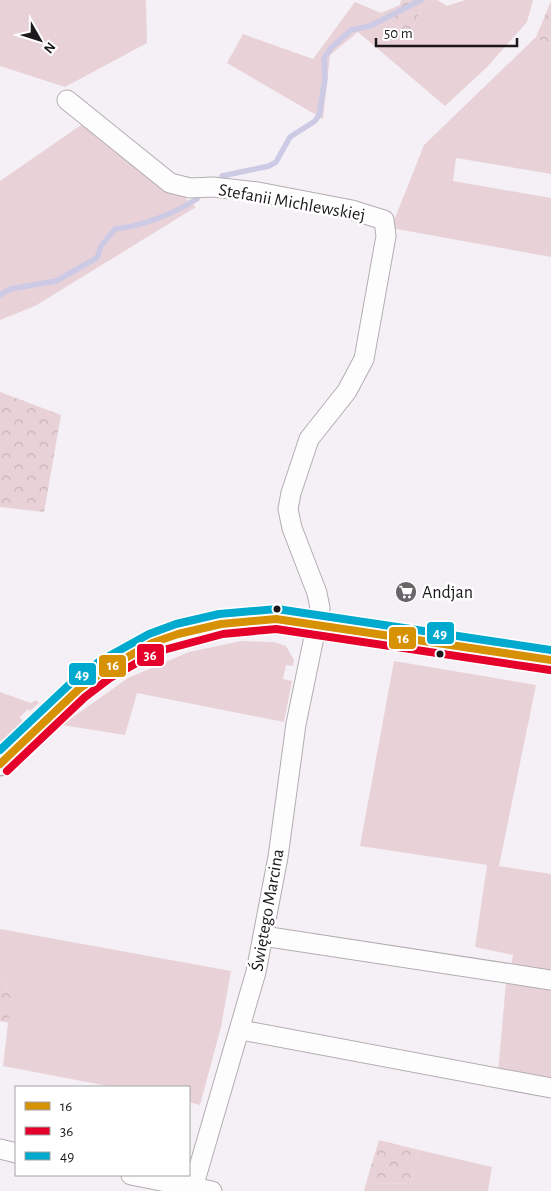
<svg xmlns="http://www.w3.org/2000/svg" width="551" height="1191" font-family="'Alegreya Sans',sans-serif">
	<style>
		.green { fill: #e8d2d7 }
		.forest { fill: url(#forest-crowns) }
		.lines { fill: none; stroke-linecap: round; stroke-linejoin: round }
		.stream { stroke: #cccae5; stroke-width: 5.5 }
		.minor-casing { stroke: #b2adb1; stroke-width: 21 }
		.tertiary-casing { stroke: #b2adb1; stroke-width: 25 }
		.minor { stroke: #fefdfe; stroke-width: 19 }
		.tertiary { stroke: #fefdfe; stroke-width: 22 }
		.bus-1-casing { stroke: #fff; stroke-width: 11 }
		.bus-2-casing { stroke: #fff; stroke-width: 11 }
		.bus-3-casing { stroke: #fff; stroke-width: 11 }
		.bus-1 { stroke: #d69104; stroke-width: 8 }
		.bus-2 { stroke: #e4002b; stroke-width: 8 }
		.bus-3 { stroke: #00a9ce; stroke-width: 8 }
		.bus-dot { fill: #1c181c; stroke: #fff; stroke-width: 2 }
		.labels { text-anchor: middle; stroke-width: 5; stroke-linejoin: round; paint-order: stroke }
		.street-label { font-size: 18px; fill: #1c181c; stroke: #fff }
		.poi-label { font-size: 18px; fill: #1c181c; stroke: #fff; text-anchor: start }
		.line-badge { stroke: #fff; stroke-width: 2 }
		.badge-label { font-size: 14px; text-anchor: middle; font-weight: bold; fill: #fff }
	</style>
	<defs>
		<pattern id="forest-crowns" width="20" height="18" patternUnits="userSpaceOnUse" patternTransform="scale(1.25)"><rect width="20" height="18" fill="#e8d2d7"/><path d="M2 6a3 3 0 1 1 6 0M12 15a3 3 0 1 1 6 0" fill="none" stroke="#c6b4b8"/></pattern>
	</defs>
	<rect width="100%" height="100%" fill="#f5f0f5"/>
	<!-- green -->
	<path class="green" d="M0 0H146L147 43 65 87 0 66Z
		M437 0 447 6 465 0H533L527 22 487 67 445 106 358 32 330 55 323 119 227 63 243 34 313 59 355 2 381 13 410 37 422 6Z
		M536 37 551 46V174L456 158 453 181 551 198V257L391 228 424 145Z
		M84 123 187 193 185 198 196 207 35 306 0 320V181Z
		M241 641 274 642 286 646 294 660 293 666 286 665 283 679 292 681 284 722 137 693 125 735 62 725 128 678 189 652Z
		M394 661 536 685 499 866 551 874V972L511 966 513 955 475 947 487 865 360 846Z
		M0 692 31 703 36 700 39 703 30 711 28 709 20 717 25 726 0 751Z
		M0 929 231 971 221 1027 200 1105 189 1102V1087H113L3 1066 11 997 4 982 0 981Z
		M506 982 551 988V1080L498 1072Z
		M419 1150 492 1167 488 1191H364L366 1183 410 1184Z"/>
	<!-- forest -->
	<path class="forest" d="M401 0H437L422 6 410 37 381 13 400 5Z
		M551 1V46L536 37Z
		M0 392 61 415 44 512 0 507Z
		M0 981 4 982 11 997 9 1023 0 1021Z
		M379 1140 419 1150 410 1184 366 1183Z"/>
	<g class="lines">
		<!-- stream -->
		<path class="stream" d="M222 176 269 166 276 162 290 137 315 121 319 115 325 79 324 58 331 48 351 30 370 26 421 0
			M0 295 10 289 56 281 97 258 101 246 115 229C146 225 171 215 197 199"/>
		<!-- minor casing -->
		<g class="minor-casing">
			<path id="minor" d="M67 100 170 183 190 188 213 187 258 192 352 210 384 220 386 236 364 359 347 391 309 439 291 493 288 509 292 528 317 593 320 608 296 724 278 857 256 972 192 1191
				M263 936 551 980
				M241 1030 551 1088
				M0 1149 16 1153
				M131 1175 212 1191"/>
		</g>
		<!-- tertiary casing -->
		<g class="tertiary-casing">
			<path id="tertiary" d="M0 764 79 689 105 670 152 643 178 634 221 624 276 619 551 660"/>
		</g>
		<!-- minor -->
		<use href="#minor" class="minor"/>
		<!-- tertiary -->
		<use href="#tertiary" class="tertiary"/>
		<!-- bus-1 casing -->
		<g class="bus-1-casing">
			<path id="bus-1" d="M0 764 79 689 105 670 152 643 178 634 221 624 276 619 551 660"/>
		</g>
		<!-- bus-2 casing -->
		<g class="bus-2-casing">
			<path id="bus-2" d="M7 771 85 697 110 678 156 652 223 634 276 629 550 670"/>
		</g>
		<!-- bus-3 casing -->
		<g class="bus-3-casing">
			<path id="bus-3" d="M0 750 72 682 100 661 149 634 176 624 219 614 277 609 551 650"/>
		</g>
		<!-- bus-1 -->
		<use href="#bus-1" class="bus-1"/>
		<!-- bus-2 -->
		<use href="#bus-2" class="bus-2"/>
		<!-- bus-3 -->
		<use href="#bus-3" class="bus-3"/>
	</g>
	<!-- icons -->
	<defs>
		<g id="supermarket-disc" transform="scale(1.125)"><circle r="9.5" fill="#686468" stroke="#fff"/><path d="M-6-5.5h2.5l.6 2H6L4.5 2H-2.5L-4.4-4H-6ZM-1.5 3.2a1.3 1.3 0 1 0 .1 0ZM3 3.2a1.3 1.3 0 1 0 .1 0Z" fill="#fff"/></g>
	</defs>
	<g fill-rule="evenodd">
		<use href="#supermarket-disc" x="406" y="592"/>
	</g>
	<!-- markers -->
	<g class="bus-dot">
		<circle cx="277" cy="609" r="4.5"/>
		<circle cx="440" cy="654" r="4.5"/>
	</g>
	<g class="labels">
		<!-- street labels -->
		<g class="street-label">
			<text transform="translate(292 202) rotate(10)" y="6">Stefanii Michlewskiej</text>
			<text transform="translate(267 910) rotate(-80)" y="6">Świętego Marcina</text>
		</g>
		<!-- poi labels -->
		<g class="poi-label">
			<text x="422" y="598">Andjan</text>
		</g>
	</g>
	<g class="line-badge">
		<rect x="426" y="621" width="29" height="24" rx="5" fill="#00a9ce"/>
		<rect x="388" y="626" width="29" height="24" rx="5" fill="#d69104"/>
		<rect x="136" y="643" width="29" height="24" rx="5" fill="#e4002b"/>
		<rect x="98" y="654" width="29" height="24" rx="5" fill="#d69104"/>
		<rect x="68" y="662" width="29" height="24" rx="5" fill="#00a9ce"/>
	</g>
	<g class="badge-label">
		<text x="440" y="638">49</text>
		<text x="403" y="643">16</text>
		<text x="150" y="660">36</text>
		<text x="113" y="670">16</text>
		<text x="82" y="679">49</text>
	</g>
	<!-- legend -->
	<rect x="15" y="1086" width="175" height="90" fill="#ffffff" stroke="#a4a3a4"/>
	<rect x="25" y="1102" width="25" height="8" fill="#d69104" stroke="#a4a3a4"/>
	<text x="60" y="1111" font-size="15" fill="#1c181c">16</text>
	<rect x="25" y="1127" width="25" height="8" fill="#e4002b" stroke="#a4a3a4"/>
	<text x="60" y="1136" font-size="15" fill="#1c181c">36</text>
	<rect x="25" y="1152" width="25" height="8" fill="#00a9ce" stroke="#a4a3a4"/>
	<text x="60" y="1161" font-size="15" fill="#1c181c">49</text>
	<!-- north arrow -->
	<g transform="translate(40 40) rotate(129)" stroke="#ffffff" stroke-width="4" paint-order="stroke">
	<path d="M0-4L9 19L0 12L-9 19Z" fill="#1c181c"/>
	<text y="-8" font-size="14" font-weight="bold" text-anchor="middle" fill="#1c181c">N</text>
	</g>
	<!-- scale -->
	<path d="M376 38v8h141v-8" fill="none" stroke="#1c181c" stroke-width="2.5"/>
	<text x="384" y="38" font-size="15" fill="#1c181c" stroke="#ffffff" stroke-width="4" paint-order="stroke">50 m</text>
</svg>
